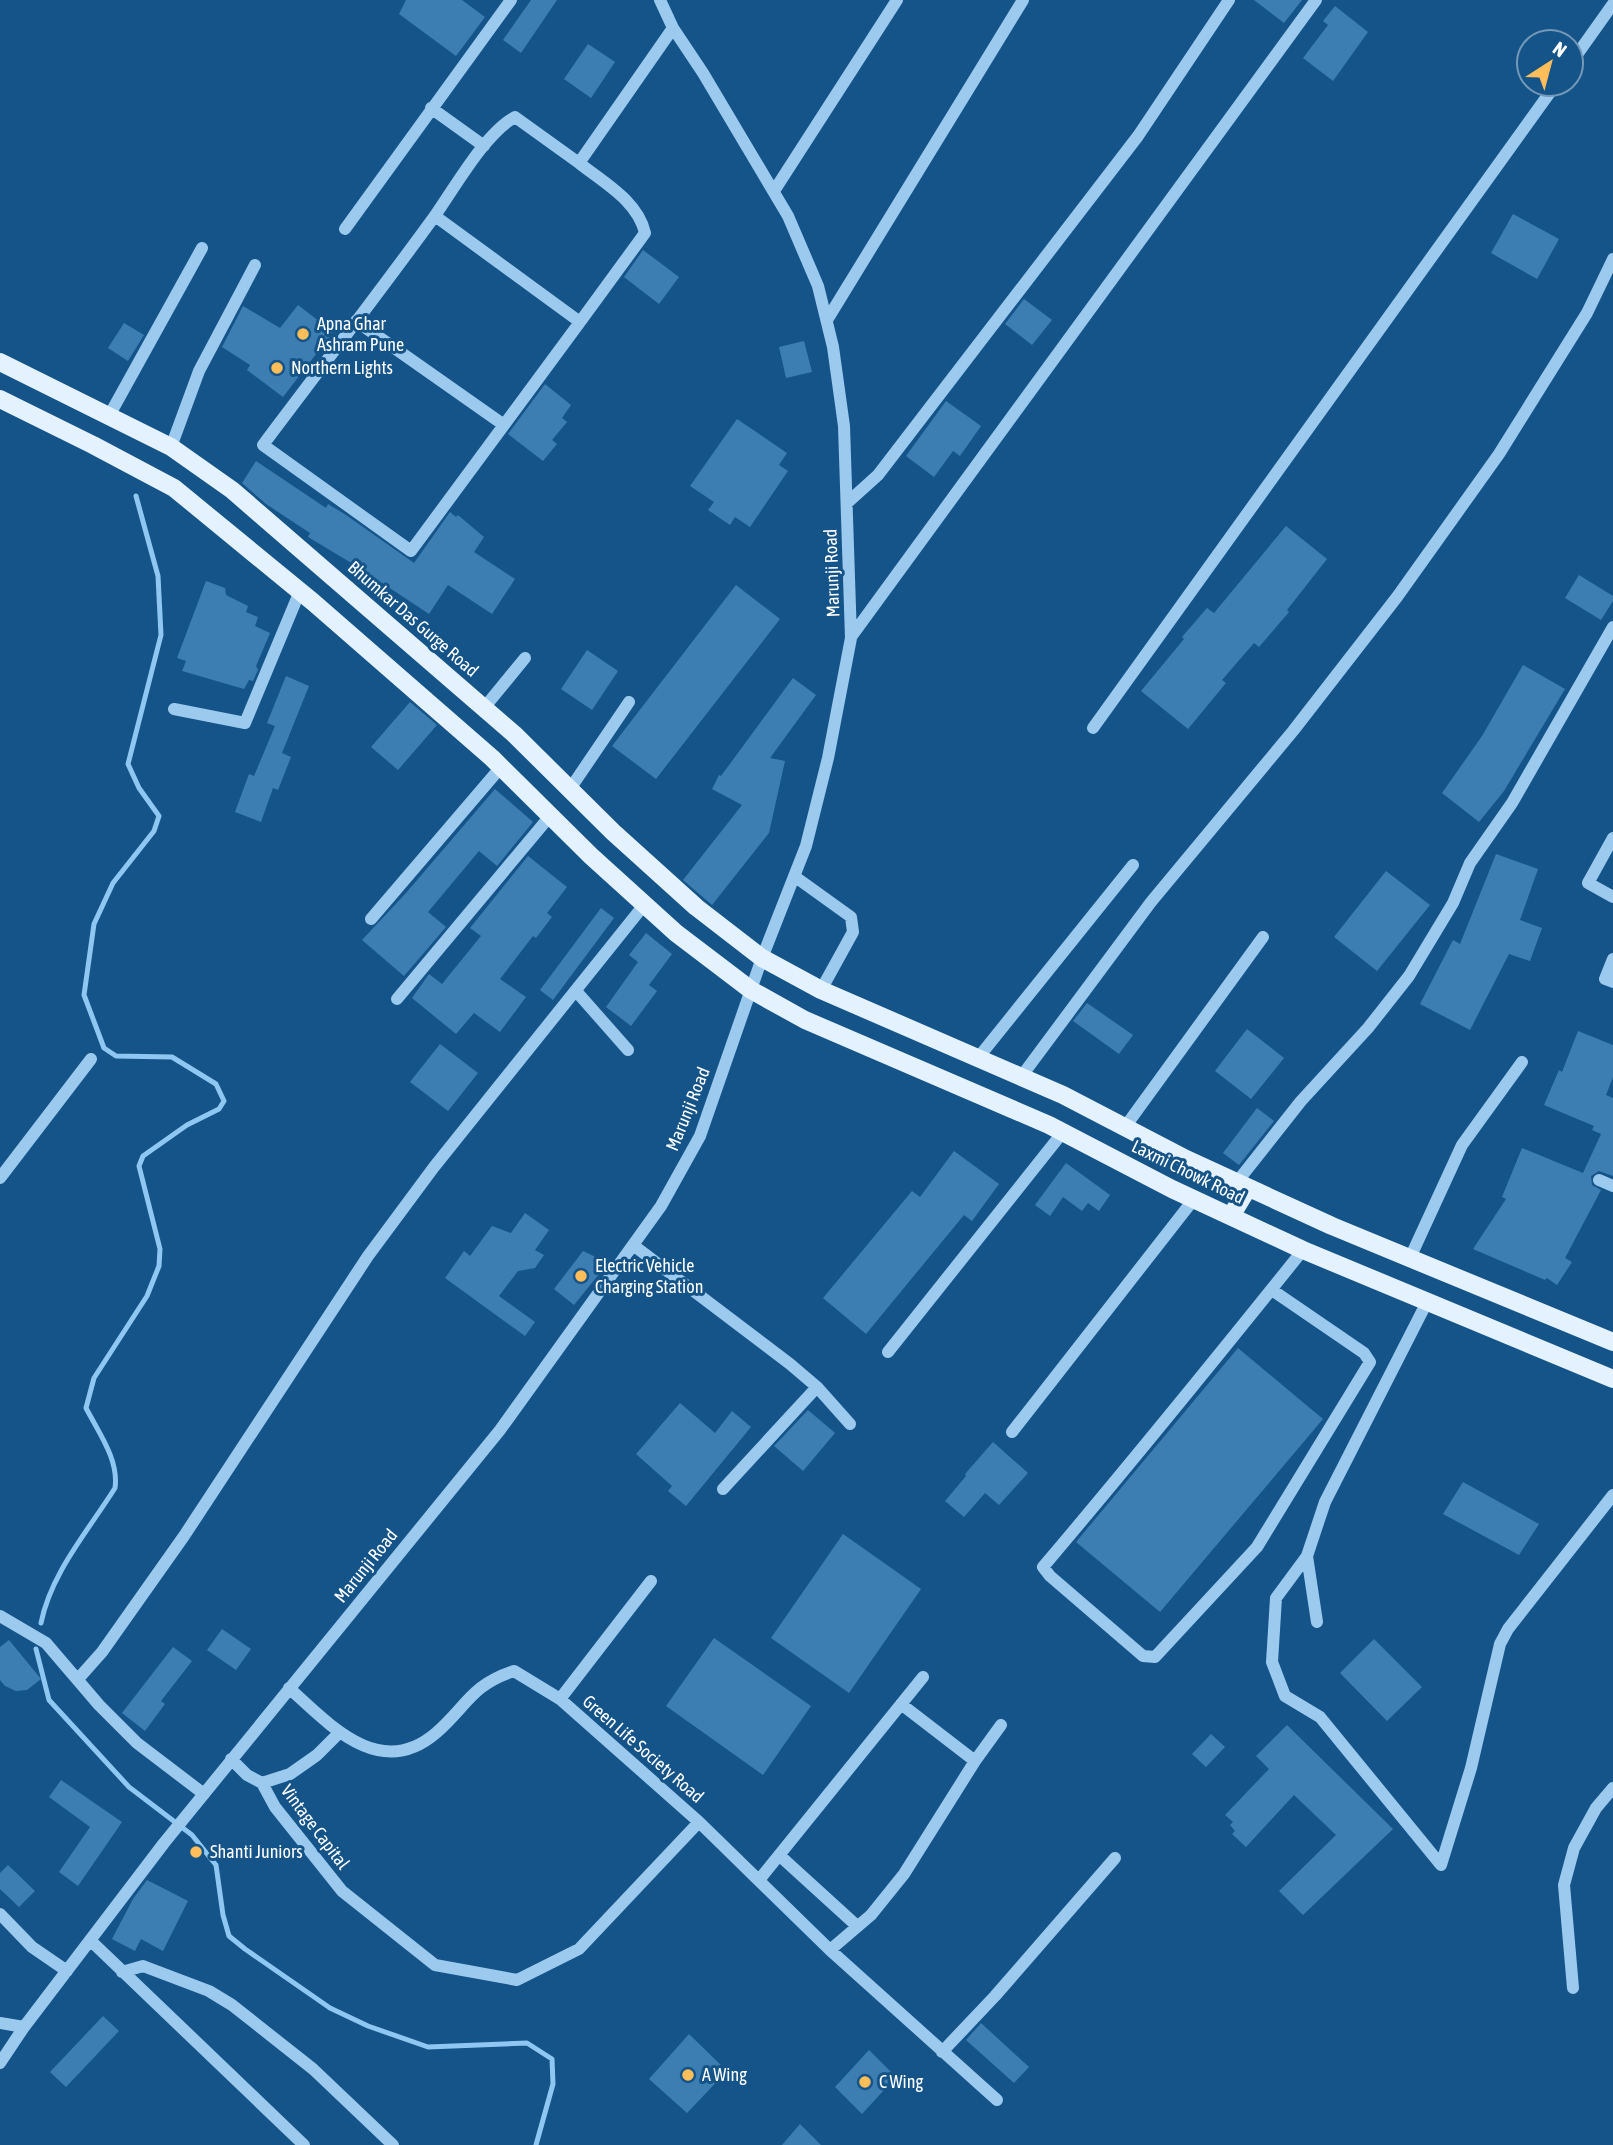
<svg xmlns="http://www.w3.org/2000/svg" width="1613" height="2145" font-family="'Asap Condensed',sans-serif">
	<style>
		.lines { fill: none; stroke-linecap: round; stroke-linejoin: round }
		.stream { stroke: #8ec7f2; stroke-width: 5 }
		.building { fill: #3d7eb2 }
		.minor { stroke: #9ccaef; stroke-width: 12 }
		.major { stroke: #e4f1ff; stroke-width: 18 }
		.poi-dot { fill: #ffbe5a; stroke: #155489; stroke-width: 2.5 }
		.labels { text-anchor: middle; stroke-width: 6; stroke-linejoin: round; paint-order: stroke }
		.poi-label { font-size: 18px; fill: #fff; stroke: #155489; text-anchor: start }
		.street-label { font-size: 18px; fill: #fff; stroke: #155489 }
	</style>
	<rect width="100%" height="100%" fill="#155489"/>
	<g class="lines">
		<!-- stream -->
		<path class="stream" d="M41 1623C51 1573 88 1531 115 1488 119 1460 99 1433 86 1408L94 1378 147 1296 159 1266 160 1249 139 1166 143 1156 187 1125 219 1109 224 1101 216 1084 172 1057 116 1056 104 1048 84 995 94 924 113 883 154 831 159 816 139 788 128 764 161 635 158 576 136 496
			M36 1649 49 1700 129 1787 192 1835 216 1865 223 1915 229 1936 245 1949 330 2008 368 2026 428 2047 527 2043 552 2059 553 2084 536 2145"/>
	</g>
	<!-- building -->
	<path class="building" d="M406 0H462L485 17 456 56 399 14Z
		M531 0H557L521 53 503 40Z
		M1254 0H1302L1284 23Z
		M1335 6 1368 32 1333 81 1303 58 1328 25 1323 21Z
		M588 44 615 62 591 98 564 79Z
		M1513 214 1559 239 1537 279 1491 253Z
		M643 250 679 277 659 304 624 277Z
		M1024 299 1052 320 1032 345 1005 324Z
		M298 305 333 332 283 397 247 370 250 365 222 347 243 306 280 328Z
		M124 323 144 335 128 361 108 348Z
		M804 341 812 372 786 378 779 347Z
		M545 384 571 405 562 418 567 422 552 440 557 444 543 461 508 434Z
		M946 401 981 426 960 456 953 451 934 477 906 456Z
		M737 419 787 453 779 465 788 471 750 527 735 517 730 525 708 510 714 502 690 486Z
		M256 461 326 508 328 504 346 515 414 563 450 512 456 517 458 515 484 537 474 552 515 579 492 614 448 585 429 614 358 567 308 537 310 533 266 504 242 483Z
		M1286 526 1327 559 1287 610 1289 612 1259 647 1254 643 1222 680 1226 683 1188 729 1141 691 1184 639 1182 637 1207 608 1214 613Z
		M1579 575 1613 596V601L1601 620 1565 598Z
		M206 581 225 588 226 595 248 606 246 612 258 617 255 626 270 633 256 666 258 670 253 681 249 680 244 689 182 671 186 661 177 658Z
		M736 585 780 619 656 779 612 746Z
		M587 650 618 671 592 710 561 689Z
		M1523 665 1565 689 1504 791 1479 822 1442 793 1482 736Z
		M286 676 309 686 282 753 291 757 278 790 273 788 261 822 235 812 249 774 254 776 275 726 267 723Z
		M793 678 816 695 770 758 785 761 769 833 712 905 683 880 742 805 712 789 719 775 721 776Z
		M410 702 437 725 398 770 371 747Z
		M495 789 533 822 497 866 479 851 428 912 446 927 404 976 362 940 406 893Z
		M1496 854 1538 869 1520 920 1542 928 1530 961 1509 954 1470 1030 1420 1004 1453 940 1460 944Z
		M528 856 567 887 547 913 552 917 536 938 533 936 500 979 526 997 500 1032 474 1013 456 1034 412 998 429 974 442 984 481 936 470 928Z
		M1386 871 1430 905 1377 971 1334 937Z
		M601 908 614 918 553 1000 540 990Z
		M646 933 672 954 649 985 657 991 631 1026 606 1007 638 962 629 955Z
		M1087 1003 1133 1035 1119 1054 1073 1021Z
		M1247 1029 1284 1058 1251 1099 1215 1071Z
		M1578 1031 1613 1045V1077L1606 1095 1613 1098V1176L1599 1171 1591 1176 1592 1185 1601 1190 1565 1258 1572 1262 1557 1285 1547 1278 1545 1280 1473 1249 1506 1199 1502 1197 1522 1148 1583 1173 1601 1134 1592 1130 1594 1126 1544 1105 1559 1070 1562 1072Z
		M440 1044 478 1073 448 1111 410 1082Z
		M1257 1108 1274 1121 1239 1165 1223 1153Z
		M954 1151 999 1184 972 1221 964 1215 866 1334 823 1298 912 1191 920 1197Z
		M1066 1163 1110 1195 1099 1211 1088 1203 1082 1211 1063 1197 1050 1216 1035 1205Z
		M525 1213 549 1230 535 1250 544 1255 535 1268 518 1271 499 1296 535 1322 525 1336 445 1278 464 1251 470 1256 492 1226 511 1233Z
		M583 1251 608 1263 574 1305 554 1289Z
		M1238 1348 1323 1419 1160 1612 1076 1542Z
		M680 1403 715 1433 732 1411 751 1427 686 1506 668 1491 672 1486 636 1454Z
		M808 1410 835 1433 803 1471 774 1446Z
		M993 1442 1028 1473 999 1505 985 1493 964 1517 945 1501 966 1476 965 1474Z
		M1463 1482 1539 1524 1519 1555 1443 1514Z
		M843 1534 921 1589 849 1693 771 1638Z
		M222 1629 251 1649 236 1670 207 1650Z
		M714 1638 811 1706 763 1775 666 1706Z
		M1374 1639 1422 1687 1387 1721 1340 1673Z
		M9 1640 41 1679 27 1690 16 1691 5 1686 0 1680V1647Z
		M173 1647 192 1661 161 1701 165 1704 145 1731 122 1713Z
		M1287 1725 1393 1829 1303 1915 1279 1891 1336 1835 1294 1795 1246 1847 1232 1834 1235 1831 1230 1825 1233 1822 1225 1815 1269 1769 1256 1756Z
		M1211 1734 1225 1747 1206 1767 1192 1754Z
		M61 1780 122 1822 78 1886 59 1872 90 1827 49 1797Z
		M8 1865 35 1891 19 1907 0 1889V1873Z
		M147 1880 188 1901 163 1951 141 1939 135 1951 112 1939 133 1899Z
		M103 2016 119 2031 66 2087 50 2072Z
		M981 2023 1029 2067 1014 2083 966 2040Z
		M689 2034 727 2071 687 2113 649 2079Z
		M869 2050 896 2077 862 2114 835 2087Z
		M800 2124 821 2145H782Z"/>
	<g class="lines">
		<!-- minor -->
		<path class="minor" d="M1571 63 1613 4
			M431 108 484 146
			M579 163C603 182 638 201 645 233L580 322
			M774 191 897 0
			M435 216 580 322 411 551 263 445C320 369 378 294 434 217 454 189 485 133 515 117L579 163 673 28
			M345 229 511 0
			M827 320 1023 0
			M356 321 504 425
			M109 416 202 248
			M171 447 199 371 255 265
			M847 503 878 475 1138 136 1229 0
			M851 637 1316 0
			M484 708 525 658
			M174 709 245 723 300 591
			M1093 728 1556 84
			M570 789 629 702
			M1613 838 1588 883 1613 897
			M794 876 851 917 853 932 821 990
			M371 919 501 767
			M1613 959 1605 979 1613 982
			M576 991 628 1050
			M397 999 550 816
			M978 1058 1133 865
			M1021 1077 1151 902 1293 731 1397 597 1499 454 1587 313 1613 259
			M1125 1127 1263 937
			M0 1178 91 1059
			M1599 1180 1613 1186
			M1237 1182 1301 1101 1368 1028 1409 976 1453 903 1470 863 1512 803 1613 627
			M633 1245 790 1364 817 1387 850 1424
			M1410 1258 1462 1145 1522 1062
			M1272 1290 1364 1353 1370 1362 1257 1547 1155 1657 1143 1656 1050 1576 1043 1567C1132 1462 1218 1356 1303 1250
			M888 1352 1063 1132
			M1012 1432 1194 1199
			M723 1489 817 1387
			M1307 1556 1276 1598 1272 1662 1285 1696 1320 1717 1441 1865 1471 1768 1500 1644 1508 1629 1613 1495
			M0 1616 46 1643 99 1705 137 1743 204 1794
			M1317 1622 1307 1556 1325 1502 1427 1302
			M78 1679 102 1652 184 1536 368 1256 434 1167 644 905
			M289 1688C330 1725 380 1781 436 1733 467 1706 471 1685 514 1671L560 1699 699 1822 830 1950 997 2100
			M560 1699 651 1581
			M901 1704 975 1761
			M231 1759 247 1775 262 1783 275 1807 342 1891 435 1965 517 1980 579 1949 699 1822
			M262 1783 290 1774 317 1755 339 1733
			M779 1855 857 1926
			M759 1880 923 1677
			M0 1914 32 1947 67 1971
			M91 1941 304 2145
			M830 1950 871 1915 904 1874 975 1761 1001 1725
			M122 1972 143 1966 209 1991 232 2005 313 2069 393 2145
			M1573 1988 1564 1885 1574 1848 1596 1808 1613 1788
			M0 2023 24 2027
			M942 2052 995 1996 1115 1858
			M0 2063 24 2027 164 1843 500 1430 661 1206 700 1136 762 958 806 846 828 758 851 638 844 426 833 347 818 286 788 216 703 73 673 28 660 0"/>
		<!-- major -->
		<path class="major" d="M0 362 171 447 232 490 514 734 613 832 696 907 762 958 821 990 1063 1095 1186 1159 1332 1226 1613 1342
			M0 399 93 445 174 488 313 602 492 758 591 856 676 933 751 990 805 1020 1049 1125 1172 1189 1303 1250 1613 1379
			M1231 1216 1248 1188"/>
	</g>
	<!-- markers -->
	<g class="poi-dot">
		<circle cx="303" cy="334" r="7"/>
		<circle cx="277" cy="368" r="7"/>
		<circle cx="581" cy="1276" r="7"/>
		<circle cx="196" cy="1852" r="7"/>
		<circle cx="688" cy="2075" r="7"/>
		<circle cx="865" cy="2082" r="7"/>
	</g>
	<g class="labels">
		<!-- poi labels -->
		<g class="poi-label">
			<text x="317" y="330">Apna Ghar<tspan x="317" dy="21">Ashram Pune</tspan></text>
			<text x="291" y="374">Northern Lights</text>
			<text x="595" y="1272">Electric Vehicle<tspan x="595" dy="21">Charging Station</tspan></text>
			<text x="210" y="1858">Shanti Juniors</text>
			<text x="702" y="2081">A Wing</text>
			<text x="879" y="2088">C Wing</text>
		</g>
		<!-- street labels -->
		<g class="street-label">
			<text transform="translate(832 573) rotate(-92)" y="6">Marunji Road</text>
			<text transform="translate(413 619) rotate(41)" y="6">Bhumkar Das Gurge Road</text>
			<text transform="translate(688 1109) rotate(-68)" y="6">Marunji Road</text>
			<text transform="translate(1188 1172) rotate(26)" y="6">Laxmi Chowk Road</text>
			<text transform="translate(366 1566) rotate(-51)" y="6">Marunji Road</text>
			<text transform="translate(643 1749) rotate(41)" y="6">Green Life Society Road</text>
			<text transform="translate(315 1827) rotate(53)" y="6">Vintage Capital</text>
		</g>
	</g>
	<!-- north arrow -->
	<g transform="translate(1550 63) rotate(36)"><circle r="33" fill="#155489" stroke="#7398b8" stroke-width="2"/>
	<path d="M0-5L12 26L0 18L-12 26Z" fill="#ffbe5a"/>
	<text y="-10" font-size="19" font-weight="bold" text-anchor="middle" fill="#ffffff">N</text>
	</g>
</svg>
